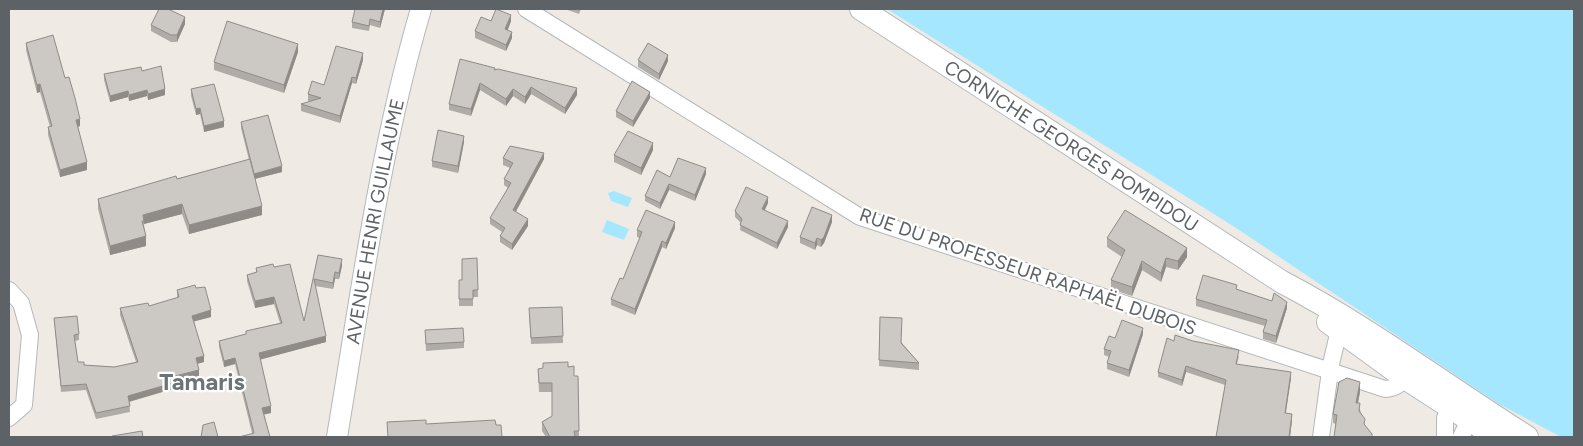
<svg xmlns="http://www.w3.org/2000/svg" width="1583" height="446" font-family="Figtree,sans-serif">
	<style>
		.water { fill: #a4e7ff }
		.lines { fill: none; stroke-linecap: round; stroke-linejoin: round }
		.minor-casing { stroke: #b4b8bb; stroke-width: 18 }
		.tertiary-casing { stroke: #b4b8bb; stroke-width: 22 }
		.secondary-casing { stroke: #b5babf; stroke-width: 24 }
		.minor { stroke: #fff; stroke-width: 16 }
		.tertiary { stroke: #fff; stroke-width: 20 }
		.secondary { stroke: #fff; stroke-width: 22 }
		.wall { fill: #afaca8 }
		.shaded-wall { fill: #8f8c88 }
		.building { fill: #ccc8c3; stroke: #8f8c88 }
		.labels { text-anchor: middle; stroke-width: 4.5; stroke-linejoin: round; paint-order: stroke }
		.street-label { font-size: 19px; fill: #5c6265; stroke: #fff }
		.district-label { font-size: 24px; font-weight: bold; fill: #6d7477; stroke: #fff }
	</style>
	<rect width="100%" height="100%" fill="#efebe4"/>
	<!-- water -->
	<path class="water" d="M887 9H1574V437H1561L1499 404 1233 226Z
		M614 191 632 198 628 207 611 201 608 193Z
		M607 220 629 229 624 240 602 232Z"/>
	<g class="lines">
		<!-- minor casing -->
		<g class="minor-casing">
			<path id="minor" d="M526 9 860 217 1385 389C1399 388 1403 381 1411 370
				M9 290 21 303 30 335 24 405 9 418
				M1321 437 1331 364 1339 330
				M1445 437V418L1453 399
				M1461 437 1474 410"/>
		</g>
		<!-- tertiary casing -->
		<g class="tertiary-casing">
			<g id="tertiary">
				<path id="s1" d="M337 437C361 294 380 148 421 9"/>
			</g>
		</g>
		<!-- secondary casing -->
		<g class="secondary-casing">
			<g id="secondary">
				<path id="s2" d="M861 9 1282 282C1368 327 1445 385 1527 437"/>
				<path d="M1328 322 1405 378 1496 437"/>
			</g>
		</g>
		<!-- minor -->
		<use href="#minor" class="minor"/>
		<!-- tertiary -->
		<use href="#tertiary" class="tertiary"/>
		<!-- secondary -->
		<use href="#secondary" class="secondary"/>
	</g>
	<!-- wall -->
	<path class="wall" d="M385 9 380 28 370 25 369 31 352 28V22Z
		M565 9H581L579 14Z
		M491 21H511L508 30 512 38 506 51 475 38V31Z
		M185 24 177 42H171L151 31V25Z
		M26 43 65 78 80 126 78 127 87 170 60 177 48 135V127H50L40 92 37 93 26 50Z
		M298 52 284 93 214 70V62Z
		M363 60 356 84 352 83 340 123 301 111V104L310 102 308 101V94L324 85Z
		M638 60 668 61 659 80 638 67Z
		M495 70 577 95 565 114 531 94 525 104 513 96 506 106 480 90 471 116 449 110V104Z
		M142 71 165 95 148 100 147 96 129 101 128 97 110 102 104 80V74Z
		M191 89 224 127 204 132 200 114 196 115 191 96Z
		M650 98 633 127 616 117V111Z
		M241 122 282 172 255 179 262 215 189 234 182 214 144 224 146 246 110 255 98 209V199L249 160 241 128Z
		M464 142 458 173 432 167V161Z
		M653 150 641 175 614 162V155Z
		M503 158 544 159 516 212 528 226 512 250 500 242V236L502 232 490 224V218L508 188 504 185V179L510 168 503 165Z
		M706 174 695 201 669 190 660 209 645 201V196L670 177Z
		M768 203 765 210 788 227 777 249 740 230 741 223 735 217V211Z
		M832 222 824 243 821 247 817 245 815 250 800 243V237Z
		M675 228 666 249 662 247 635 315 611 305V299L623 279 640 238 637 237V230Z
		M1107 238 1187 257 1178 270 1166 267 1161 282 1142 270 1132 296 1111 289V280L1122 257 1107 247Z
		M318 255 342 266 339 279H335L333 289 315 286 326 342 260 359 271 413 264 414 270 437 252 433 235 364 224 367 219 347V341L246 334V331L280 323 274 304 255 308 247 281V275L256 272V268L274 267 304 321Z
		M477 258 478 297H473V306H459V280H462Z
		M196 288 211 317 194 321 204 362 197 364 199 376 172 383V389L166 391 129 402 130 412 96 419 86 390 61 392 54 318 79 334V340L75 341 78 362 84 365 114 367 136 362 120 315V308L149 306 177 298V290Z
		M1237 289 1287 308 1276 343 1263 339V332L1265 326 1196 306V299Z
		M562 307 563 343 531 344 529 314Z
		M880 317 919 363V370L879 366Z
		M425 330 464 342V348L426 351Z
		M1143 334 1129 377 1107 369V363L1109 357 1104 355V349L1115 338Z
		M1239 356 1237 364 1291 378 1285 413 1292 420 1290 437H1216L1225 385 1186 372 1182 386 1158 377V372Z
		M568 367 574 376H578L579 437H546L542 431V422L552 416V392H539L538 369Z
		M1360 392 1358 403 1365 426 1372 437 1333 423V414Z"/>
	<!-- shaded-wall -->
	<path class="shaded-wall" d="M383 9H385L380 28V22Z
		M511 15V21L505 36V29Z
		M185 17V24L177 42V35Z
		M512 32V38L506 51V45Z
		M298 44V52L284 93V85Z
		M363 53V60L356 84V78Z
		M668 55V61L659 80V74Z
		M352 77V83L340 123V116Z
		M480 83V90L471 116V109Z
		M40 84V92L37 93V85Z
		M531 87V94L525 104V97Z
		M577 88V95L565 114V108Z
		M165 89V95L148 100V94Z
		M513 89V96L506 106V99Z
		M147 90V96L129 101V95Z
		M128 91V97L110 102V96Z
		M650 92V98L633 127V121Z
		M200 108V114L196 115V109Z
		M80 119V126L76 127V120Z
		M224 121V127L204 132V126Z
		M464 136V142L458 173V166Z
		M653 143V150L641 175V168Z
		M544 153V159L513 216V210Z
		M87 162V170L60 177V170Z
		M282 166V172L254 179V174Z
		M706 168V174L695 201V195Z
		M669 184V190L660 209V203Z
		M768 197V203L762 215V209Z
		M182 204V214L144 224 143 215Z
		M262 206V215L189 234V225Z
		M832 215V222L824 243 821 247V240Z
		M528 219V226L512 250V244Z
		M788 221V227L777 249V243Z
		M675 222V228L666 249V243Z
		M146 236V246L110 255V246Z
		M817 238V245L815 250V243Z
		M662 241V247L635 315V309Z
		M1187 248V257L1178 270V261Z
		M1166 258V267L1161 282V273Z
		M342 259V266L339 279V273Z
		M1142 261V270L1132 296V287Z
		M335 272V279L333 289V283Z
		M274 297V304L255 308V301Z
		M1287 302V308L1276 343V336Z
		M211 310V317L192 322V316Z
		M1143 328V334L1129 377V370Z
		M10 336V348L9 349V337Z
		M326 336V342L259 360V353Z
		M204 356V362L196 364V358Z
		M235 358V364L224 367V361Z
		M1186 366V372L1182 386V380Z
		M199 370V376L171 383V377Z
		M1291 372V378L1285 419V413Z
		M1360 382V392L1356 412V403Z
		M172 383V389L128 402V396Z
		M271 406V413L262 415V408Z
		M1292 414V420L1290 437H1289Z"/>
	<!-- building -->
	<path class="building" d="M159 9H168L185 17 177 35H171L151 25Z
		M355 9H383L380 22 370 19 369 26 352 22Z
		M496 9 511 15 505 29 512 32 506 45 475 31 481 17 491 21Z
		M227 21 298 44 284 85 214 62Z
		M53 35 65 78 69 77 75 98 80 119 76 120 87 162 60 170 48 127 52 126 40 84 37 85 26 43Z
		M648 43 668 55 659 74 638 60Z
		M336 46 363 53 356 78 352 77 340 116 301 104 321 98 308 94 312 81 324 85Z
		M460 59 495 68 494 70 498 69 577 88 565 108 531 87 525 97 513 89 506 99 480 83 471 109 449 104Z
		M161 66 165 89 148 94 147 90 129 95 128 91 110 96 104 74 141 67 142 71Z
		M632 81 650 92 633 121 616 111Z
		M214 84 224 121 204 126 200 108 196 109 191 89Z
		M268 115 282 166 254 174 241 122Z
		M438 130 464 136 458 166 432 161Z
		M628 131 653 143 641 168 614 155Z
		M510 146 544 153 513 210 528 219 512 244 500 236 505 228 490 218 511 183 504 179 513 163 503 158Z
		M678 158 706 168 695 195 669 184 660 203 645 196 657 170 670 177Z
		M250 159 262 206 189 225 182 204 143 215 144 221H142L146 236 110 246 98 199 176 176 177 179Z
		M746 187 768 197 762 209 788 221 777 243 740 225 742 219 735 211Z
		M812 207 832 215 824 237 821 240 817 238 815 243 800 237Z
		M646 210 675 222 666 243 662 241 635 309 611 299 620 278 623 279 642 232 637 230Z
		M1125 210 1187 248 1178 261 1166 258 1161 273 1142 261 1132 287 1111 280 1125 250 1107 238Z
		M318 255 342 259 339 273 335 272 333 283 314 279 326 336 259 353 271 406 262 408 270 437H239L254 433 235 358 224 361 219 341 246 334V331L282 323 274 297 255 301 247 275 257 272 256 268 273 264 274 267 290 264 304 321Z
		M477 258 478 290H473V299H459V280H462V259Z
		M1203 275 1237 285 1236 289 1272 301 1274 293 1287 302 1276 336 1263 332 1267 320 1196 299Z
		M195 285 196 288 205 287 211 310 192 316 204 356 196 358 199 370 171 377 172 383 166 385 128 396 130 406 96 413 86 384 61 386 54 318 77 316 79 334 74 335 78 362H84V365L114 367 138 362 120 308 148 303 149 306 179 297 177 290Z
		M562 307 563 336 531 338 529 308Z
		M880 317 902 318 901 343 919 363 879 360Z
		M1122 320 1143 328 1129 370 1107 363 1111 351 1104 349 1109 336 1115 338Z
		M463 328 464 342 426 344 425 330Z
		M1175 335 1193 341 1239 350 1236 364 1291 372 1285 413 1292 414 1289 437H1216L1226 380 1186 366 1182 380 1158 372 1167 338 1174 341Z
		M568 362V367L574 366V376H578L579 431H574L575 437H550L542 422 552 416V383H539L538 369 543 368V363Z
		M1347 378 1360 382 1356 403H1360L1359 411 1365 419 1364 424 1372 434V437H1334L1337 415 1333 414 1339 382Z
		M426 420V424L495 420 496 425H501L502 437H388L387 422Z
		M214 422 218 437H201L203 425Z
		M142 431 143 437H112V436Z"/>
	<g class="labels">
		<!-- street labels -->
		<g class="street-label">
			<text dy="7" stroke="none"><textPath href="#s2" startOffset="251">CORNICHE GEORGES POMPIDOU</textPath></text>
			<text dy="7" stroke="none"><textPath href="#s1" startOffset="219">AVENUE HENRI GUILLAUME</textPath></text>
			<text transform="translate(1028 271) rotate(19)" y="7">RUE DU PROFESSEUR RAPHAËL DUBOIS</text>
		</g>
		<!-- district labels -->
		<g class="district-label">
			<text x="202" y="390">Tamaris</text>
		</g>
	</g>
	<!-- border -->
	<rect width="1583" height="446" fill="none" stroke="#5c6265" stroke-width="20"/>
</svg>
